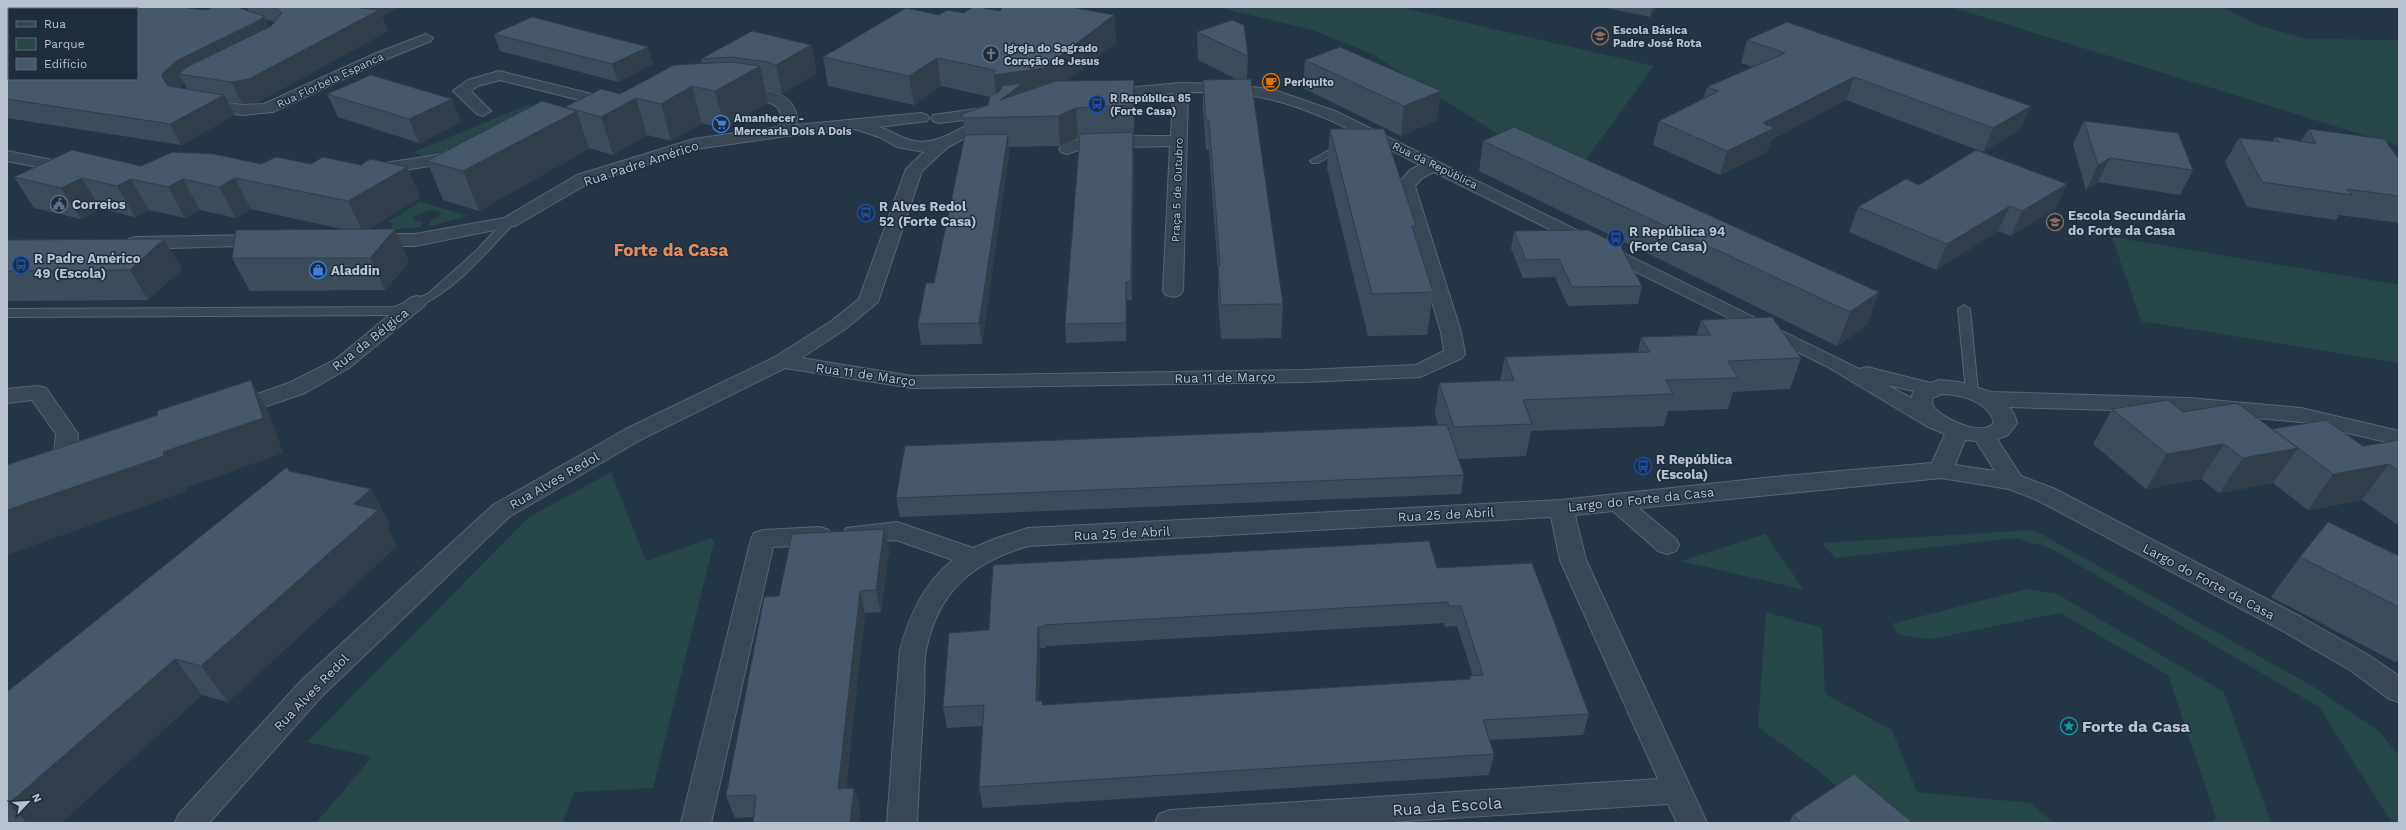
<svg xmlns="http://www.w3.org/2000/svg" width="2406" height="830" font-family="'Work Sans',sans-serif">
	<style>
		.green { fill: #274647 }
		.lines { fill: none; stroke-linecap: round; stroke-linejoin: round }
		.lane-casing { stroke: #586572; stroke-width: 2 }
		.street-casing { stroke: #586572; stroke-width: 2 }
		.lane { fill: #394755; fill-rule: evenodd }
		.street { fill: #394755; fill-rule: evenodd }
		.wall { fill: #3c4c5b; fill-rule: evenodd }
		.shaded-wall { fill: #313e4a }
		.building { fill: #46586a; stroke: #313e4a; fill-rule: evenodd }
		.labels { text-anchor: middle; stroke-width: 3; stroke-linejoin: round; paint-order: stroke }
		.far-poi-label { font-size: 11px; font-weight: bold; fill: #b7c2ce; stroke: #1e2c3b; text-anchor: start }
		.far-street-label { font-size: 11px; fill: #b7c2ce; stroke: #1e2c3b }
		.street-label { font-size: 13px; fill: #b7c2ce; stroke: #1e2c3b }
		.poi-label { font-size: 13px; font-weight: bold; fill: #b7c2ce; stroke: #1e2c3b; text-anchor: start }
		.near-poi-label { font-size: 16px; font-weight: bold; fill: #b7c2ce; stroke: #1e2c3b; text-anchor: start }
		.near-street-label { font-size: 16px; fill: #b7c2ce; stroke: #1e2c3b }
		.district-label { font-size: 17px; font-weight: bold; fill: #e18c5f; stroke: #1e2c3b }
	</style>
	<rect width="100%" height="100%" fill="#243646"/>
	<!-- green -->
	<path class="green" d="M1217 7H1399L1654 66 1583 163 1512 143 1372 54 1312 30Z
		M1951 7H2222L2257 25 2307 39 2399 40V146Z
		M530 104 545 109 474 145 429 158 413 152Z
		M420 202 468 216 427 227 431 220 435 219 442 212 429 210 413 217 415 221H422L420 227 390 230 393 223 388 222Z
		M2112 237 2399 285V363L2141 321Z
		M611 472 646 561 711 538 714 542 653 788 574 792 563 823H316L372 757 307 742 528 518Z
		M2034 530 2314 687 2380 732 2399 756V823H2392L2319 707 2050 548 2015 538 1835 558 1822 543Z
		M1765 534 1804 590 1681 561Z
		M2027 589 2057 594 2224 692 2271 823H2210L2216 818 2168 675 2060 613 1931 639 1900 635 1891 624Z
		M1766 612 1822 628 1825 694 1892 730 1917 792 2030 803 2054 823H1883L1812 766 1758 727Z"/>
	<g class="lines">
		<!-- lane casing -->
		<g class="lane-casing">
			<path id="lane" d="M1343 142 1346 143V147L1318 163H1312L1310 161Z
				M509 219 513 220V224C480 260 445 302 396 315L7 317V309L394 307 428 294 477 250 505 220Z
				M1964 305 1970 309 1978 392 1972 396 1966 392 1958 309Z"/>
		</g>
		<!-- street casing -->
		<g class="street-casing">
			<path id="street" d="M426 34 433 38 431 41 384 60 273 112 242 115 201 109 193 104 201 99 242 105 264 104 374 54Z
				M499 71 604 97 607 100 599 105 500 80 478 86 471 91 491 111 483 116 477 114 453 91 468 80Z
				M1181 83 1232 84 1274 90 1335 111 1859 369 1867 367 1931 383 1939 380 1959 382 1991 392 2188 398 2301 408 2399 431V445L2301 422 2188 412 2009 407 2014 414 2017 423 2008 435 1997 439 2021 476 2055 489 2301 617 2370 656 2399 676V702L2389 699 2350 670 2283 631 2039 501 2009 489 1941 478 1639 508 1676 539 1679 545 1676 551 1667 554 1658 551 1613 511 1575 515 1586 560 1707 823H1677L1668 804 1376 823H1155L1159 814 1170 810 1658 779 1560 560 1551 517 1028 546C973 562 938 591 926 650 923 667 925 684 924 701 921 742 919 782 917 823H887L900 650C910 614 924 583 953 560L896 540 855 543 846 540 843 534 846 528 897 522 973 548 997 538 1028 528 1561 500 1773 477 1932 463 1945 434 1926 426 1826 366 1434 172 1422 178 1415 186 1461 332 1465 354 1462 358 1420 377 1304 382 912 388 785 368 642 439 509 517 321 697 209 823H175L179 814 301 681 493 505 626 429 775 357 830 322 859 299 906 169 924 152 897 147 879 137 855 129 786 136 696 149 589 183 515 226 509 227 415 246H370L364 244 361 240 364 236 370 234H415L504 218 577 175 694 139 779 127C791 97 750 100 732 95L729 92 732 89 737 87C757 90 787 88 795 110 797 116 798 119 796 125L921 113 927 115 929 118 927 121 878 127C889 129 897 136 907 139 933 149 958 129 980 118L939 123 933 121 931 118 933 115 991 107 999 112 995 116 998 119 996 122 948 147 922 171 878 302 844 330 801 358 912 376 1304 370 1416 365 1444 351 1441 332 1397 185 1410 170 1420 165C1373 142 1325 113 1273 100 1246 93 1217 92 1188 92L1183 291 1180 295 1173 297 1166 295 1163 291 1170 146 1084 148 1067 154 1061 152 1059 149C1071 131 1149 137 1171 136L1173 93 1104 100 1096 95 1104 90ZM1887 385 1914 391 1911 398ZM1942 394C1961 394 1989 402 1994 423 1982 437 1942 419 1933 406L1932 398ZM1965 440 1976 441 1995 471 1955 465Z
				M7 151 73 164 79 165 81 169 79 173 73 174 7 161Z
				M456 152 462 153 464 157 462 161 372 175 366 174 364 170 366 166 372 165Z
				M264 235 271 237 273 241 271 245 136 249 129 247 127 243 129 239 136 237Z
				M417 296 424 298 427 302 424 306 349 368 305 393 241 415 233 417 225 415 222 410 225 405 289 383 335 360 410 298Z
				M38 386 46 388 78 434 76 468 72 473 64 476 56 473 52 468 56 434 32 400 7 403V389Z
				M820 527 829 530 832 536 829 542 820 545 773 547 711 823H681L751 539 754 533 763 530Z"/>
		</g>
		<!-- lane -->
		<use href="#lane" class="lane"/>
		<!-- street -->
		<use href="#street" class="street"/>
	</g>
	<!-- wall -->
	<path class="wall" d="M7 7 248 11 247 7H399L382 16 388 31 260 101 242 104 228 101 235 115 181 145 7 118ZM9 9 137 79H9ZM265 19 275 22 271 26 269 27ZM184 83 187 89 179 88Z
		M1602 7H1657L1650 17Z
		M1000 11 1114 15 1116 43 1066 81 1134 80 1135 109 1134 134H1133L1134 148 1132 300H1127L1126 341 1066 343 1065 324 1080 138 1060 146 1009 147V153L982 344 921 345 918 324 934 283 965 135 962 114 988 105 990 97 941 86 914 105 828 86 823 57 939 15Z
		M1197 32 1248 56 1247 79 1283 304 1281 338 1221 339 1218 299V272L1209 150H1206L1203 109V80H1238L1198 60Z
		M494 34 648 47 653 64 618 82 500 51Z
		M1747 40 2021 129 1983 152 1846 100 1771 140 1767 152 1720 175 1653 145 1659 121 1703 99 1707 87 1753 67 1741 63Z
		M811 45 817 73 782 94 774 91 765 89 768 102 725 129 702 123 671 141 647 135 613 155 589 148 479 211 443 200 427 161 565 108 620 94 702 63 701 59Z
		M1305 60 1437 120 1401 136 1303 88Z
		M327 94 452 99 461 122 419 143 338 117Z
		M2084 121 2193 170 2180 195 2098 182 2086 190 2073 144Z
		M1330 129 1416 226 1415 235 1433 292 1427 335 1368 336 1327 168Z
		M2309 129 2399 159V223L2339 215 2336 220 2247 207 2225 162 2239 138 2273 141 2275 137 2301 141Z
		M1483 141 1879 292 1867 325 1837 346 1479 171Z
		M261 164H311L407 167 420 198 368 229 409 262 385 290 250 291 232 258 346 230 251 209 236 218 200 210 185 218 149 210 135 217 101 209 81 219 34 208 14 177 141 166Z
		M2067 184 2055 209 2011 236 1998 231 1936 270 1849 232 1858 207 1919 185Z
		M1514 231 1642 286 1638 304 1568 306 1555 277 1523 278 1511 249Z
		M164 239 182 269 148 300 7 301V240Z
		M1701 320 1801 358 1790 389 1733 392 1728 409 1668 411 1664 426 1531 431 1526 456 1459 459 1464 475 1461 494 900 517 896 498 1438 425 1435 414 1439 383 1500 380 1505 357 1638 352 1641 337 1697 335Z
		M2112 409 2183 412 2363 446 2399 440V526L2362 500 2308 510 2273 483 2219 493 2201 479 2146 489 2093 444Z
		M290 471 371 489 390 525 387 527 397 546 228 702 202 695 61 823H7V692Z
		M889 550 881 612 865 613 858 675 846 788H854L860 809 859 823H753V817L735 818 726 796 779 596Z
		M2399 556V661L2395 662 2271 597 2300 557Z
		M1437 568 1589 714 1583 735 1489 740 1494 754 1489 775 983 808 979 787 983 726 947 728 943 707 989 630ZM1444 623 1445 627 1457 626 1473 676H1470L1469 679 1043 705 1039 701 1040 648H1046V646Z
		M1793 815 1913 823H1789Z"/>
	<!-- shaded-wall -->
	<path class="shaded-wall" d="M352 7H399L382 16 388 31 260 101 242 104 231 82Z
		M1652 7H1657L1650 17Z
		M1114 15 1116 43 1046 97 997 104 994 75Z
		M264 16 273 35 179 74 184 83 172 95 161 75 176 61Z
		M811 45 817 73 782 94 776 65Z
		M648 47 653 64 618 82 612 64Z
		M937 58 941 86 914 105 909 76Z
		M760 66 768 102 725 129 715 91Z
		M1854 77 1846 100 1771 140 1767 152 1720 175 1727 151 1763 123Z
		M1134 80 1135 109 1134 134 1133 105Z
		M692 86 702 123 671 141 661 104Z
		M1441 91 1437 120 1401 136 1404 106Z
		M224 95 235 115 181 145 170 124Z
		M636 98 647 135 613 155 601 117Z
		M452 99 461 122 419 143 409 119Z
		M2031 106 2021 129 1983 152 1993 128Z
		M1076 108 1078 138 1060 146 1058 116Z
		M577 111 589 149 479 211 463 171Z
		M1133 132 1134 148 1132 300 1131 282Z
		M1008 134 1009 153 982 344 979 323Z
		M2110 158 2098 182 2086 190 2098 165Z
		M407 167 420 198 363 233 348 201Z
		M82 178 101 209 81 219 61 188Z
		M235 178 251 209 236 218 219 187Z
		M131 179 149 210 135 217 117 186Z
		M183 179 200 210 185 218 168 187Z
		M2067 184 2055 209 2011 236 2022 211Z
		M2010 206 1998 231 1936 270 1947 244Z
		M395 229 409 262 385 290 370 258Z
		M164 239 182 269 148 300 130 270Z
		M1126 282 1127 300 1126 341Z
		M1879 292 1867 325 1837 346 1850 312Z
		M251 380 270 415 283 453 186 488 187 491 7 555V510Z
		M2224 444 2201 479 2146 489 2167 454Z
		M2298 448 2273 483 2219 493 2243 458Z
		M2389 464 2362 500 2308 510 2333 474Z
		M371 489 390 525 387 527 397 546 228 702 201 666 354 504Z
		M884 529 889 550 881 612 876 590Z
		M860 591 865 613 858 675 844 811 838 789 853 653Z
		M1038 627 1040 648 1038 722 1036 701Z
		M175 659 202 695 61 823H27L8 804Z
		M854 788 860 809 859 823H850Z"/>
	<!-- building -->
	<path class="building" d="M7 7H180L206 10 214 7H237L264 16 260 20 176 61 161 75 168 86 224 95 170 124 7 99V56H9V79H137V9H9V49H7Z
		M275 7H352L379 10 249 79 231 82 179 74 187 67 271 26 282 13Z
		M973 7H978L1000 11 1002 7H1071L1114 15 1044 68 994 75 995 70 937 58 909 76 823 57 906 8 939 15 947 10 964 13Z
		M532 17 648 47 612 64 494 34Z
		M1232 20 1244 25 1248 56 1197 32Z
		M1787 22 2031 106 1993 128 1854 77 1763 123 1774 128 1727 151 1659 121 1719 91 1707 87 1785 53 1747 40Z
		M752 31 811 45 776 65 768 62 732 57 701 59Z
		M1340 47 1441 91 1404 106 1305 60Z
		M730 62 760 66 715 91 692 86 661 104 636 98 601 117 565 107 601 89 620 94 674 65Z
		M371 75 452 99 409 119 327 94Z
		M1251 79 1283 304 1221 305 1218 266H1220L1209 120H1206L1203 80Z
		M1134 80 1133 105 1076 108 1058 116 963 118 962 114 988 105 990 96 1000 91 1002 86 1023 83 1000 100 1056 81Z
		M542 101 577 111 463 171 427 161Z
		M2084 121 2178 133 2193 170 2110 158 2098 165Z
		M1514 127 1879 292 1850 312 1483 141Z
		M1330 129H1384L1416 226H1412L1433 292 1372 294Z
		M2309 129 2384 139 2399 159V196L2347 189 2352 195 2262 182 2239 138 2280 142 2275 137 2316 144Z
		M1133 132 1131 282H1126V323L1065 324 1080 134Z
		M1008 134 979 323 918 324 926 283H934L965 135Z
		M72 150 141 166 173 152 214 154 261 164 276 157 311 164 323 157 361 165 370 159 407 167 348 201 235 178 219 187 183 179 168 187 131 179 117 186 82 178 61 188 14 177Z
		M1976 150 2067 184 2022 211 2010 206 1947 244 1858 207 1906 179 1919 185Z
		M395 229 370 258H232L236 230Z
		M1588 230 1620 245 1642 286 1572 287 1559 259 1526 260 1514 231Z
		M164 239 130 270 7 271V240Z
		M1772 317 1801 358 1728 361 1738 378 1666 380 1673 394 1523 400 1532 424 1454 427 1439 383 1514 380 1505 357 1650 352 1641 337 1711 335 1701 320Z
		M251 380 263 418 163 452 164 456 7 510V465L158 415 157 411Z
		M2168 400 2183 412 2237 403 2298 448 2243 458 2224 444 2167 454 2112 409Z
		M2326 420 2363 446 2399 440V471L2389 464 2333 474 2272 429Z
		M1447 425 1464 475 896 498 905 446Z
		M287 467 289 471 371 489 354 504 378 510 201 666 175 659 8 804 7 803V692Z
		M2328 522 2399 556V607L2300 557Z
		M884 529 876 590 860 591 853 653 838 789 854 788 850 823H753L756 795 726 796 764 597 779 596 792 534Z
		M1429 541 1437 568 1532 563 1589 714 1483 720 1494 754 979 787 984 705 943 707 949 633 989 630 993 565ZM1448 602 1449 606H1461L1483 675 1470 676 1471 679 1042 705V701H1036L1038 627H1044V625Z
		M1854 774 1913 823H1802L1793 815Z"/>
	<!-- icons -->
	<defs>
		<g id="school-ring" transform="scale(0.9)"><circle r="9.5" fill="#1e2c3b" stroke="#8d6e63" stroke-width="1.5"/><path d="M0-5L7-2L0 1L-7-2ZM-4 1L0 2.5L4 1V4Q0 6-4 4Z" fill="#8d6e63"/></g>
		<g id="church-ring" transform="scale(0.9)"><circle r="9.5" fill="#1e2c3b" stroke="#6b7280" stroke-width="1.5"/><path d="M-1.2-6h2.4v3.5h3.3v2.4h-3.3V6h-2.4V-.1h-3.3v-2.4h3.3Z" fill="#6b7280"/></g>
		<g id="cafe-ring" transform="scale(0.9)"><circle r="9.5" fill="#1e2c3b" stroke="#e8710a" stroke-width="1.5"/><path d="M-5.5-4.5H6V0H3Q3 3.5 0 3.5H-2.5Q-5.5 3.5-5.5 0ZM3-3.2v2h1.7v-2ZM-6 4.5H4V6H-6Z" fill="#e8710a"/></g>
		<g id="bus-ring" transform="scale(0.9)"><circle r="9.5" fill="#1e2c3b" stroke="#1a4fb4" stroke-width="1.5"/><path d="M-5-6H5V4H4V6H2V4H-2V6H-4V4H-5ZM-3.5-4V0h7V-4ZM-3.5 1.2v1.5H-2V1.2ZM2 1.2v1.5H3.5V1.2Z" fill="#1a4fb4"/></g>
		<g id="supermarket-ring" transform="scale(0.9)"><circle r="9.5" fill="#1e2c3b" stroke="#3f7fe0" stroke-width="1.5"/><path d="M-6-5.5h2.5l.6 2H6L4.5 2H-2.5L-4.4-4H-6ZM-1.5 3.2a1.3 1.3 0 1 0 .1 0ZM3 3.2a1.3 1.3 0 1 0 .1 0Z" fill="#3f7fe0"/></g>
		<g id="civic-ring" transform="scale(0.9)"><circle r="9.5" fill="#1e2c3b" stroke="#5c6f8a" stroke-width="1.5"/><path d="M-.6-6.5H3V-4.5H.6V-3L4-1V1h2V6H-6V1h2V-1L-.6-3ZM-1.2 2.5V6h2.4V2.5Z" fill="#5c6f8a"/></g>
		<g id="shop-ring" transform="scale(0.9)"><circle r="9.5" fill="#1e2c3b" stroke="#3f7fe0" stroke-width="1.5"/><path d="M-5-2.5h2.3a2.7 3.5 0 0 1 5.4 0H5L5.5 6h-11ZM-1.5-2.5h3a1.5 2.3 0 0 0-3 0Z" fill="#3f7fe0"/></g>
		<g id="sight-ring" transform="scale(0.9)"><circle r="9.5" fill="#1e2c3b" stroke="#0f9aa8" stroke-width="1.5"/><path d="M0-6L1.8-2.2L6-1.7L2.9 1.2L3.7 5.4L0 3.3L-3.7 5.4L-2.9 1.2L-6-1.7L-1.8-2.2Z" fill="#0f9aa8"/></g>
	</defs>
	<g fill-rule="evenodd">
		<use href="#school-ring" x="1600" y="36"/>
		<use href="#church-ring" x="991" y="54"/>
		<use href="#cafe-ring" x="1271" y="82"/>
		<use href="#bus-ring" x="1097" y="104"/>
		<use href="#supermarket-ring" x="721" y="124"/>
		<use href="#civic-ring" x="59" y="204"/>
		<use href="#bus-ring" x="866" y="213"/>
		<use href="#school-ring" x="2055" y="222"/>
		<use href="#bus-ring" x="1616" y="238"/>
		<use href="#bus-ring" x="21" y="265"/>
		<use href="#shop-ring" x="318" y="270"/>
		<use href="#bus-ring" x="1643" y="466"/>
		<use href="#sight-ring" x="2069" y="726"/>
	</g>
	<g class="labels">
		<!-- far-poi labels -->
		<g class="far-poi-label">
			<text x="1613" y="34">Escola Básica<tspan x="1613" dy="13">Padre José Rota</tspan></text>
			<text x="1004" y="52">Igreja do Sagrado<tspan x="1004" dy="13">Coração de Jesus</tspan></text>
			<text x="1284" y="86">Periquito</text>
			<text x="1110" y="102">R República 85<tspan x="1110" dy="13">(Forte Casa)</tspan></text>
			<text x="734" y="122">Amanhecer -<tspan x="734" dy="13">Mercearia Dois A Dois</tspan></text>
		</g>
		<!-- far-street labels -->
		<g class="far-street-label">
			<text transform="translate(330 80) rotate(-25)" y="4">Rua Florbela Espanca</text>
			<text transform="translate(1435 165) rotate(26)" y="4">Rua da República</text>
			<text transform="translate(1177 190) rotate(-88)" y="4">Praça 5 de Outubro</text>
		</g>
		<!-- street labels -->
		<g class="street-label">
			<text transform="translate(641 163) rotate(-18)" y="5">Rua Padre Américo</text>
			<text transform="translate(370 339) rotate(-38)" y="5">Rua da Bélgica</text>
			<text transform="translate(866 374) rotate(8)" y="5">Rua 11 de Março</text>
			<text transform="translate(1225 377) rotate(-1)" y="5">Rua 11 de Março</text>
			<text transform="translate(554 480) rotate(-30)" y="5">Rua Alves Redol</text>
			<text transform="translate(1641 499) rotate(-6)" y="5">Largo do Forte da Casa</text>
			<text transform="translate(1446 514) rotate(-3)" y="5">Rua 25 de Abril</text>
			<text transform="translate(1122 533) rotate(-3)" y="5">Rua 25 de Abril</text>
			<text transform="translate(2209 581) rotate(28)" y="5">Largo do Forte da Casa</text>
			<text transform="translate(311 692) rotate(-46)" y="5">Rua Alves Redol</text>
		</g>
		<!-- poi labels -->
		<g class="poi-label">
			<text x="72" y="209">Correios</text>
			<text x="879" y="211">R Alves Redol<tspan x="879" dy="15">52 (Forte Casa)</tspan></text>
			<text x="2068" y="220">Escola Secundária<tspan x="2068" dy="15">do Forte da Casa</tspan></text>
			<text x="1629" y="236">R República 94<tspan x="1629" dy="15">(Forte Casa)</tspan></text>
			<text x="34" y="263">R Padre Américo<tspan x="34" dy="15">49 (Escola)</tspan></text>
			<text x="331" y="275">Aladdin</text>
			<text x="1656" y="464">R República<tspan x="1656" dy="15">(Escola)</tspan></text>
		</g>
		<!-- near-poi labels -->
		<g class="near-poi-label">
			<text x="2082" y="732">Forte da Casa</text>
		</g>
		<!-- near-street labels -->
		<g class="near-street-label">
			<text transform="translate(1447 806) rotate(-4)" y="6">Rua da Escola</text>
		</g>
		<!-- district labels -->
		<g class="district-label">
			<text x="671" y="256">Forte da Casa</text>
		</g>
	</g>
	<!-- border -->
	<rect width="2406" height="830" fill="none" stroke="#b7c2ce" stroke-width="16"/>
	<!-- legend -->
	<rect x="8" y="8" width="130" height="72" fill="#1e2c3b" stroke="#5b6876"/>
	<rect x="16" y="21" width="20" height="6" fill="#394755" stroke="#5b6876"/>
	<text x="44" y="28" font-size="12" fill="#b7c2ce">Rua</text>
	<rect x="16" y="38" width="20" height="12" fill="#274647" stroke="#5b6876"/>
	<text x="44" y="48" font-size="12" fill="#b7c2ce">Parque</text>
	<rect x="16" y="58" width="20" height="12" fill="#46586a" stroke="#5b6876"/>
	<text x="44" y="68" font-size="12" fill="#b7c2ce">Edifício</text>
	<!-- north arrow -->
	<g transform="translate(28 802) rotate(65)" stroke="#1e2c3b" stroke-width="3" paint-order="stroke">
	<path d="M0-3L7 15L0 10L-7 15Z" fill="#b7c2ce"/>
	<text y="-6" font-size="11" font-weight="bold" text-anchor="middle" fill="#b7c2ce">N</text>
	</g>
</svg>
